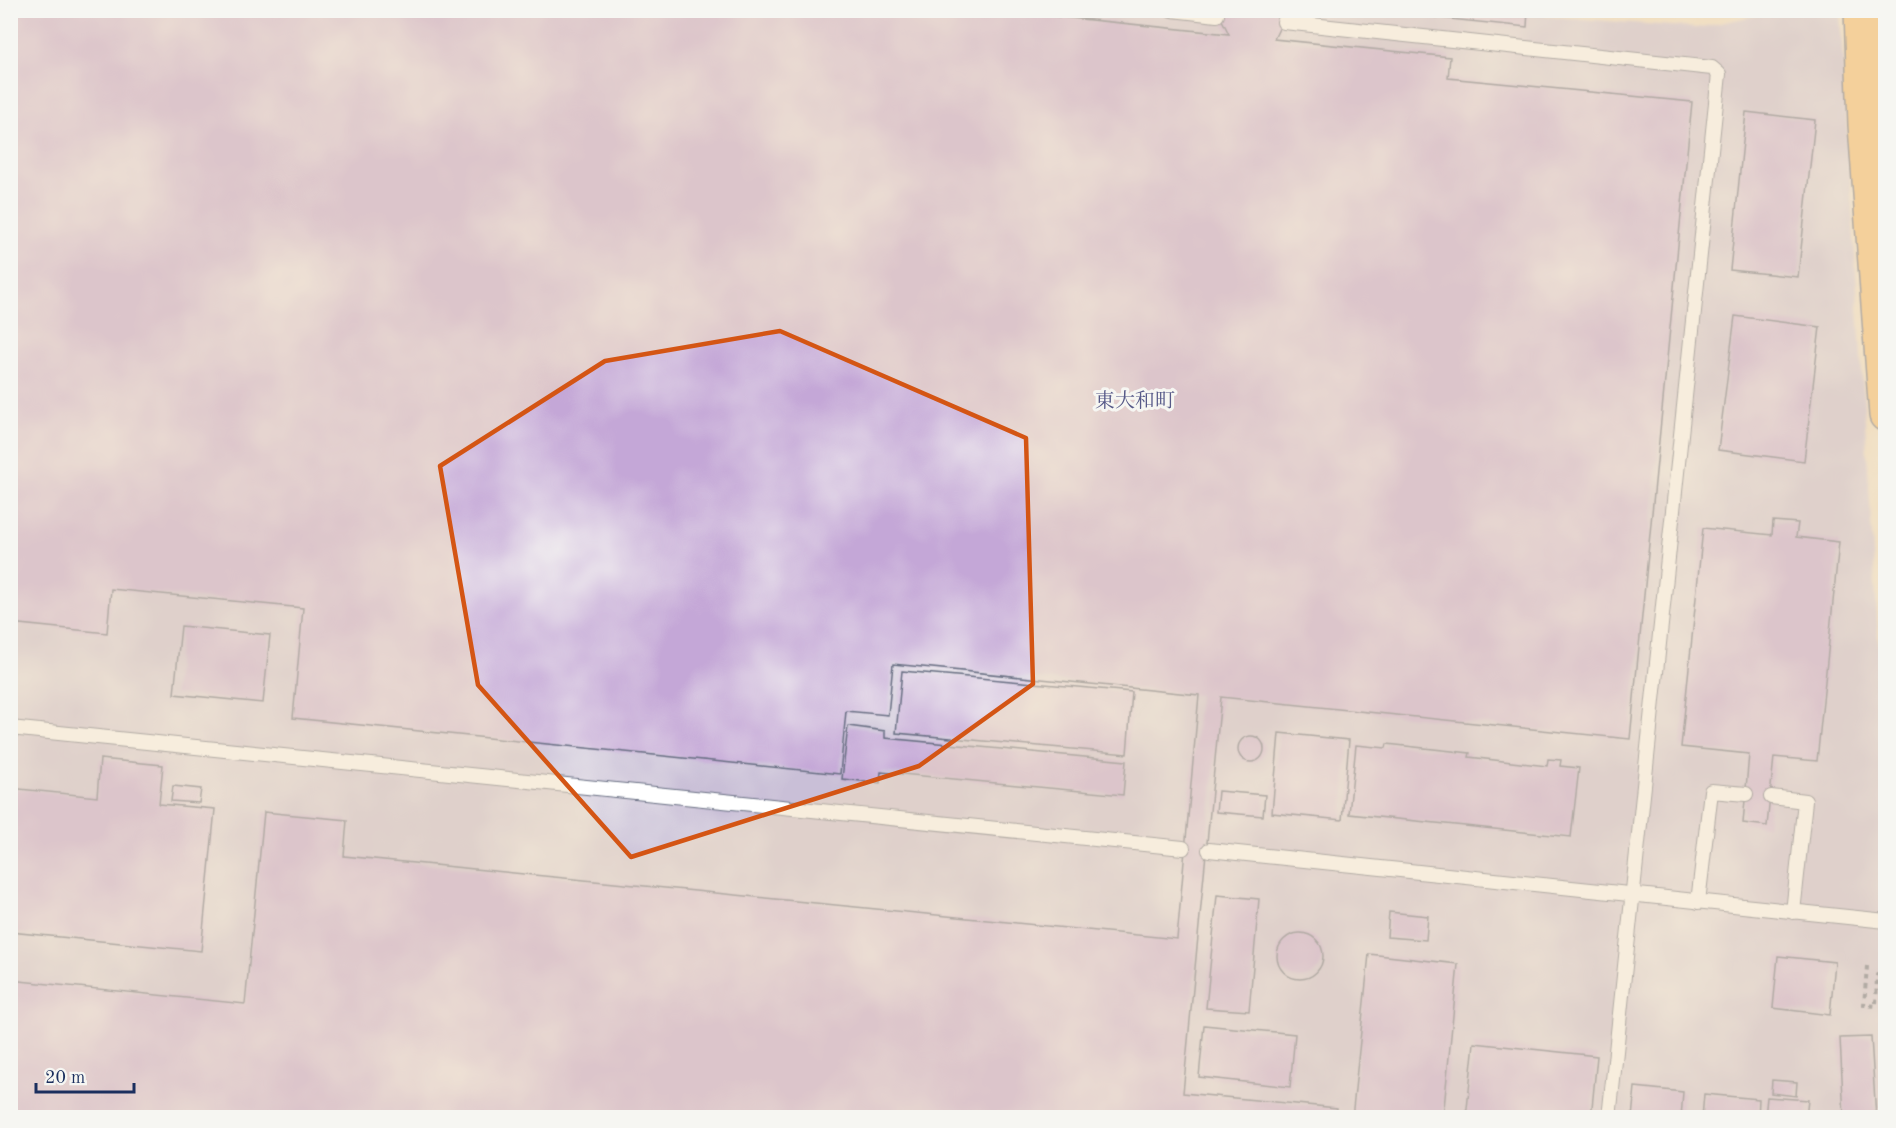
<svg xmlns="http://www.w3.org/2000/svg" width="1896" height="1128" font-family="'Old Standard TT','Noto Serif JP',serif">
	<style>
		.industrial { fill: #c9bfd7 }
		.building { fill: #c4a7d7 }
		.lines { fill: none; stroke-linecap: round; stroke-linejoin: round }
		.lane-casing { stroke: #666d81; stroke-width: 16 }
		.primary-casing { stroke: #666d81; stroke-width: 36 }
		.path { stroke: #666d81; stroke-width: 4; stroke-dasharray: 4.5 4.5; stroke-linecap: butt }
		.lane { stroke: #fff; stroke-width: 14 }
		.primary { stroke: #f9bf6d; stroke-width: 33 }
		.marked { fill: none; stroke: #d45514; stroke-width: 4.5; stroke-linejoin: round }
		.labels { text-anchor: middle; stroke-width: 6; stroke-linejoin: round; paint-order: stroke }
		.neighbourhood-label { font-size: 20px; fill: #565988; stroke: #f6f6f2 }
	</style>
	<rect width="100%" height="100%" fill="#f6f6f2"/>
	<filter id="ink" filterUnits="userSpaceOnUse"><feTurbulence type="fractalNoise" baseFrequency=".0167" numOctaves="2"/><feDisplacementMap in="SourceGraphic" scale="12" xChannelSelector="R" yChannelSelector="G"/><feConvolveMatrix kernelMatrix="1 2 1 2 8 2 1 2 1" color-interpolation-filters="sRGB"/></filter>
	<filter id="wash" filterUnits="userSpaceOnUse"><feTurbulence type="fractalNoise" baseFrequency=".008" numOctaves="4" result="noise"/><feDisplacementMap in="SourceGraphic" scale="24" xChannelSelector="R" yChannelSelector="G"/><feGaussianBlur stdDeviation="1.35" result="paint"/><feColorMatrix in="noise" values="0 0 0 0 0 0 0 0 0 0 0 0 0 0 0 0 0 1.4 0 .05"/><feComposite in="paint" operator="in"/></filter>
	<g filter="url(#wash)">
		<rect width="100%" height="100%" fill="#f1dfc1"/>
		<!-- industrial -->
		<path class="industrial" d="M1545 10 1546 16 1697 28 1777 11H1840L1885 748V1117H11L10 11Z"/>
		<g id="blocks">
			<!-- building -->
			<path class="building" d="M10 10H993L1229 34 1217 10H1288L1274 39 1450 57 1448 78 1692 102 1630 739 1221 697 1183 1093 1337 1108 1336 1118H10V980L245 1004 264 812 347 820 344 856 1177 939 1199 695 893 664 888 715 846 711 840 774 293 718 303 608 111 589 107 633 10 623Z
				M1363 10H1528L1527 27Z
				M1746 112 1815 120 1798 277 1730 270Z
				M1735 316 1820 327 1804 461 1718 450Z
				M1773 521 1798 523 1796 537 1839 542 1817 761 1774 757 1767 826 1743 823 1749 754 1681 747 1703 528 1772 535Z
				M181 626 270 635 263 703 174 694Z
				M902 671 1132 692 1127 754 896 733Z
				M848 726 885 731V738L1126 761 1123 795 881 772 880 783 842 779Z
				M1279 733 1349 740 1342 820 1272 813Z
				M1238 749a13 13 0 1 1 26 0a13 13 0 1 1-26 0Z
				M1387 744 1470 753 1469 757 1547 766 1548 759 1561 760 1560 766 1579 768 1571 837 1349 814 1356 745 1386 748Z
				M100 759 163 765 159 804 215 809 201 951 10 932V788L97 797Z
				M173 786 201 789 199 803 171 801Z
				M1218 791 1265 795 1263 816 1216 812Z
				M1217 895 1259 899 1249 1011 1206 1008Z
				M1389 912 1428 916 1426 940 1387 937Z
				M1277 956a23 23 0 1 1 46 0a23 23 0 1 1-46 0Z
				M1369 954 1458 964 1443 1118H1352Z
				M1778 956 1835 962 1830 1015 1773 1008Z
				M1204 1025 1295 1034 1290 1087 1199 1077Z
				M1871 1037 1876 1118H1844L1840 1038Z
				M1474 1043 1597 1056 1591 1118H1466Z
				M1772 1080 1797 1082 1796 1096 1771 1093Z
				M1635 1087 1683 1092 1681 1118H1632Z
				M1704 1094 1759 1099 1758 1118H1702Z
				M1767 1097 1808 1100 1806 1118H1765Z"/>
		</g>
	</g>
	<g filter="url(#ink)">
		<use href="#blocks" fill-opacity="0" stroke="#666d81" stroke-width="1.5"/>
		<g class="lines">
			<!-- lane casing -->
			<g class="lane-casing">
				<path id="lane" d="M1172 10 1217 15
					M1284 22 1712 68 1719 74 1609 1118
					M10 728 1183 848
					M1771 797 1805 801 1793 912
					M1209 850 1886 921
					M1698 902 1711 791 1746 794"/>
			</g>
			<!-- primary casing -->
			<g class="primary-casing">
				<path id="primary" d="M1861 10 1865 125 1886 415"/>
			</g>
			<!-- path -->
			<path class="path" d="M1867 966 1864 1005 1876 1006 1877 975 1886 976"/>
			<!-- lane -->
			<use href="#lane" class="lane"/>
			<!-- primary -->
			<use href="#primary" class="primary"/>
		</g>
	</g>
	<!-- marked area -->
	<path d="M0 0H1896V1128H0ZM780 331 1026 438 1033 684 919 766 631 857 478 685 440 466 605 361Z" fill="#f1dfc1" fill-opacity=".55" fill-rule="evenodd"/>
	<path class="marked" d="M780 331 1026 438 1033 684 919 766 631 857 478 685 440 466 605 361Z"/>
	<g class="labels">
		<!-- neighbourhood labels -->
		<g class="neighbourhood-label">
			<text x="1135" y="407">東大和町</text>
		</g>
	</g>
	<!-- margin -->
	<rect width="1896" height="1128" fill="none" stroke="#f6f6f2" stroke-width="36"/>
	<!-- scale -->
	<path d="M36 1083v9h98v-9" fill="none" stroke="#1b2f5e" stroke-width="3"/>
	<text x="45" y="1083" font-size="18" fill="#1b2f5e" stroke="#f6f6f2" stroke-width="4.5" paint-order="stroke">20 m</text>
</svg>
